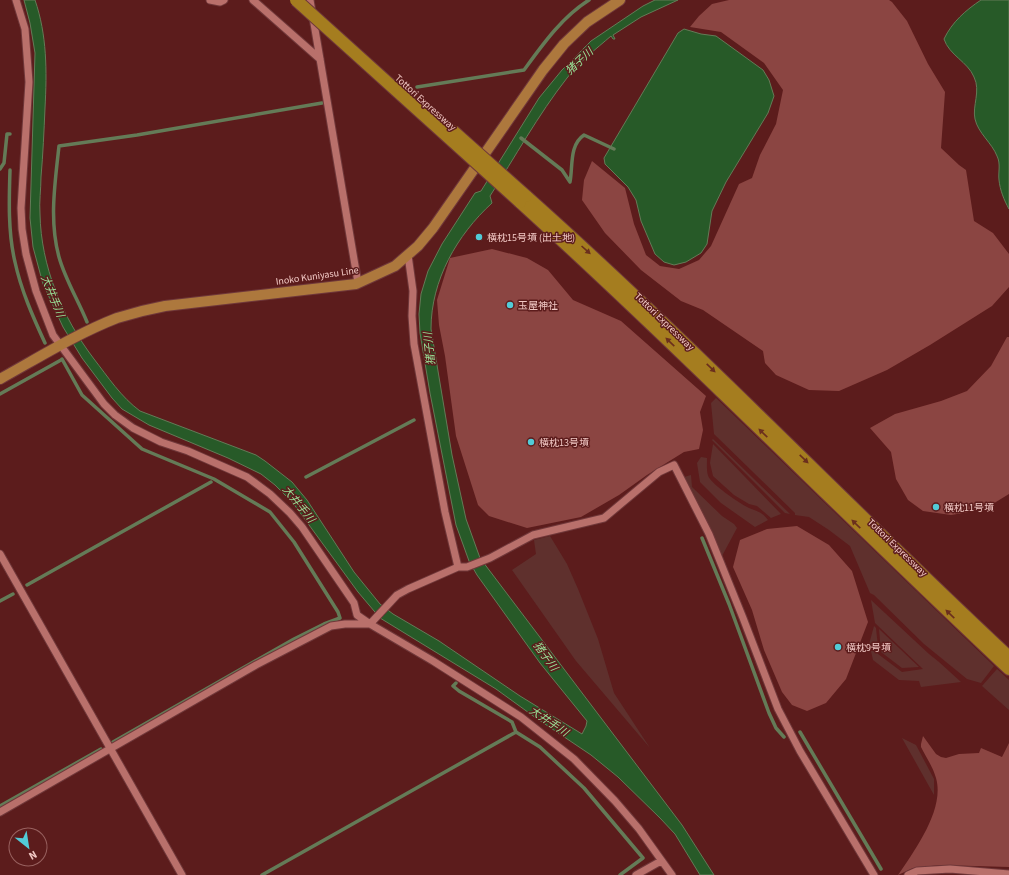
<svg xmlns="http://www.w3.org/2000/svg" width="1009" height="875" font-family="'Source Sans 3','Noto Sans JP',sans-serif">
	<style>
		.green { fill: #5f302d }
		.forest { fill: #8b4542 }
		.water { fill: #275a28; stroke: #647b57 }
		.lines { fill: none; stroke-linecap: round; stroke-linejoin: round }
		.stream { stroke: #647b57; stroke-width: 3.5 }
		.minor-casing { stroke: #70383a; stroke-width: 9 }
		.major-casing { stroke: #70383a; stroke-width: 12 }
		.highway-casing { stroke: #70383a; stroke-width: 14 }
		.minor { stroke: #b9706b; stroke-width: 7 }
		.major { stroke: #ad783d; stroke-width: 10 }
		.highway { stroke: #a57d1f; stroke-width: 12 }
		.highway-bridge-casing { stroke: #70383a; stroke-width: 14; stroke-linecap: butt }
		.highway-bridge { stroke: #a57d1f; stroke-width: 12 }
		.oneway { fill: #6b2f1d }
		.poi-dot { fill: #52cbd7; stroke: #5c1c1c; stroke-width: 1.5 }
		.labels { text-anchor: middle; stroke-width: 3; stroke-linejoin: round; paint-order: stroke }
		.street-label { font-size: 10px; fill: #f1c8c4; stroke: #5c1c1c }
		.poi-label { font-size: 10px; fill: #f1c8c4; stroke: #5c1c1c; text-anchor: start }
		.water-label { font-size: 11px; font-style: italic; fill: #98e297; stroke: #5c1c1c }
	</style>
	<rect width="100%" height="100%" fill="#5c1c1c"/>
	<!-- green -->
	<path class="green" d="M716 398 994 666 981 683 967 679 924 644 874 595 870 593 850 546 829 530 809 517 795 515V513L714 434 711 403Z
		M713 439 790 514 785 513 712 440Z
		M713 444 781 514 771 518 757 506 749 504 734 495 713 476 710 463Z
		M701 457 707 458C707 465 706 474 710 479 716 487 739 503 747 507 757 512 760 510 768 520L755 527 721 503 700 482 697 463Z
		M691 475 692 487 722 516 734 524 737 528 722 556 684 477Z
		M550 536 567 564 578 589 598 639 614 693 650 748 576 661 512 570 536 554 534 540Z
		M871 600 929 654 939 662 961 682 921 687 919 681 899 680 873 660 871 651H877L878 654 902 672 923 669 875 623Z
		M874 626 876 628 878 647 868 648Z
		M879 629 919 667 902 668 881 652Z
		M997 669 1009 680V710L982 686Z
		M902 738 916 745 934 779V795Z"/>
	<!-- forest -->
	<path class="forest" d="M729 0H889L892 2 907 21 928 64 945 92 941 148 959 165 966 170 974 221 993 233 1009 254V287L992 306 930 345 887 370 839 391 809 390 776 375 765 363 763 351 703 310 681 301 641 270 605 233 582 200 584 180 592 161 625 188 634 224 646 255 660 266 679 269 699 260 711 246 739 184 752 178 760 155 776 124 783 90 764 63 721 32 690 27 699 16 712 4Z
		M492 249 527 258 548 270 573 300 621 321 706 396 700 412 703 430 699 449 684 452 647 475 619 495 581 517 527 528 489 516 478 505 456 436 445 356 439 325 437 300 450 258Z
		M1007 337H1009V494L991 505 969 512 951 515 923 511 908 500 896 479 891 452 870 428 895 414 941 401 967 391 991 366Z
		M797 526 829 545 852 571 868 622 846 679 826 703 807 711 792 705 782 692 764 650 752 610 733 567 740 540 767 529Z
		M923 736 936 754 941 757 946 758 959 754 979 753 981 748 1002 757 1009 743V867L940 865 913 868 898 875C915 850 945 809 936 778 933 767 926 757 921 747V744Z"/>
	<!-- water -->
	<path class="water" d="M24 0H35C47 35 47 71 45 108 44 131 43 154 41 177 41 189 39 202 40 214 41 266 62 317 94 359 108 377 121 397 140 411L256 455 265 461 292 482 307 500 354 572 380 604 393 614 439 641 520 696 582 734 586 726 587 721 540 663 477 575 469 561 456 525 430 393 420 333 419 314 421 294 428 271 442 244 475 193 481 191 539 98 562 70 591 41 643 6 655 0H678L641 17 613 35 615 39H613L611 36C596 49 579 62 567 78 538 115 515 157 490 196L492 203C457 235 431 280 431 329L452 455 466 519 480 558 682 825 714 875H700L675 834 660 818 618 777 591 755 536 718 496 689 380 618 358 592 293 503 275 485 261 474 228 458 149 425 122 409 112 398 82 358 63 327 43 284 33 247 30 218 35 53 30 23Z
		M981 0H1009V209C1004 200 1000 190 999 180 998 172 1001 164 997 156 992 143 978 133 975 119 972 106 981 91 974 77 968 62 949 55 944 39 952 22 966 10 981 0Z
		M684 29 701 34 716 36 763 70 769 80 774 96 768 113 726 182 712 211 707 244 701 253 686 262 674 265 664 262 655 254 641 221 636 200 628 187 605 164 604 158 678 33Z"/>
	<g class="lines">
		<!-- stream -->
		<path class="stream" d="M417 87 524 70C543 44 562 17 589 0
			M521 138 562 170 570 182C573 167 569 145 584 135L614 149
			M0 169 4 163 7 134H10
			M10 170C9 200 8 233 15 262 21 290 33 317 45 343
			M87 322C78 300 65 279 59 257 49 221 55 183 59 146L137 135 322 103
			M62 359 82 395 142 449 214 479 270 512 294 542 338 612 340 618 324 624 294 639 113 742
			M0 394 61 360
			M306 477 414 420
			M702 538 729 604 769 713 776 728 784 737
			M27 585 211 482
			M0 601 13 594
			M456 683 453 686 459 691 512 722 516 732 540 747 584 788 643 858 620 875
			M800 732 881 869
			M0 806 101 749
			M262 875 516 732"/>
		<!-- minor casing -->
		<g class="minor-casing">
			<path id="minor" d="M16 0 25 29 29 82 21 208 22 229 26 254 36 291 53 335 104 404 115 415 133 428 161 442 188 451 247 477 270 494 290 513 302 527 354 603 357 615 370 624 433 661 521 717 574 759 615 801 639 829 672 875
				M210 0 220 2 224 0
				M253 0 320 59
				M310 0 358 283
				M408 255 413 291 412 316 414 344 445 512 458 567
				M0 554 182 875
				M0 812 256 665 331 626 345 624H370L397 595 408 589 458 567H467L490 558 533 535 604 518 659 472 674 465 709 534 743 618 778 709 800 751 874 875
				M636 875 661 861
				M908 875 917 871 950 869 1009 874"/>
		</g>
		<!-- major casing -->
		<g class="major-casing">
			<path id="major" d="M0 379C38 358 76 334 117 318 133 313 149 309 165 306L356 284 395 266 418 246 433 228 543 70 564 44 587 22 620 0"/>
		</g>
		<!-- highway casing -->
		<g class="highway-casing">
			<path id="highway" d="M526 196C692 344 846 505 1009 657
				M520 202C687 354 845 515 1009 669"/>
		</g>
		<!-- minor -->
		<use href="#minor" class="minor"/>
		<!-- major -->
		<use href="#major" class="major"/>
		<!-- highway -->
		<use href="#highway" class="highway"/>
		<!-- highway-bridge casing -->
		<g class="highway-bridge-casing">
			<path id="highway-bridge" d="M296 0 520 202
				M453 131 526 196"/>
		</g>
		<!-- highway-bridge -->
		<use href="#highway-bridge" class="highway-bridge"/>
	</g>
	<!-- one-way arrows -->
	<defs><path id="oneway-solid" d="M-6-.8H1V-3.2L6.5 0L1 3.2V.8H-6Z"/></defs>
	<g class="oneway">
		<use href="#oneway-solid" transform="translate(586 250) rotate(42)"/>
		<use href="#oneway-solid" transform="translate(670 342) rotate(-136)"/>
		<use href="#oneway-solid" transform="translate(711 368) rotate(44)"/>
		<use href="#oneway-solid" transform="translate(763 433) rotate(-136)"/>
		<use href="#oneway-solid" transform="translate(804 459) rotate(44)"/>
		<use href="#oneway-solid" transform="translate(856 524) rotate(-136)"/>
		<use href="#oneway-solid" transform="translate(950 614) rotate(-136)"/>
	</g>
	<!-- markers -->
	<g class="poi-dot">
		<circle cx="479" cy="237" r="4"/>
		<circle cx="510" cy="305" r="4"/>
		<circle cx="531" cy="442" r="4"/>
		<circle cx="936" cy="507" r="4"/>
		<circle cx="838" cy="647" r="4"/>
	</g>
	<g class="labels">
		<!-- street labels -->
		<g class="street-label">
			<text transform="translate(426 102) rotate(42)" y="4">Tottori Expressway</text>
			<text transform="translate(317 275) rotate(-8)" y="4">Inoko Kuniyasu Line</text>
			<text transform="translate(665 321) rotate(44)" y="4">Tottori Expressway</text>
			<text transform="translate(898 547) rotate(44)" y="4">Tottori Expressway</text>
		</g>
		<!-- poi labels -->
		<g class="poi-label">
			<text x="487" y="241">横枕15号墳 (出土地)</text>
			<text x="518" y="309">玉屋神社</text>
			<text x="539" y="446">横枕13号墳</text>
			<text x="944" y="511">横枕11号墳</text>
			<text x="846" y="651">横枕9号墳</text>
		</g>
		<!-- water labels -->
		<g class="water-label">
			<text transform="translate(579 61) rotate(-43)" y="4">猪子川</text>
			<text transform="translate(53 296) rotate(68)" y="4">大井手川</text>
			<text transform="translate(429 349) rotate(-96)" y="4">猪子川</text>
			<text transform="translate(299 504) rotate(51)" y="4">大井手川</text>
			<text transform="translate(546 656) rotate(54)" y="4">猪子川</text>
			<text transform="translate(549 721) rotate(34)" y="4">大井手川</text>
		</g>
	</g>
	<!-- north arrow -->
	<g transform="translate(28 847) rotate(150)"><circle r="19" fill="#5c1c1c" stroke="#98615f"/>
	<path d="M0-3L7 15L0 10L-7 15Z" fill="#52cbd7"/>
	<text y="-6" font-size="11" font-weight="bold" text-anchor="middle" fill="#f1c8c4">N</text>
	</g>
</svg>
